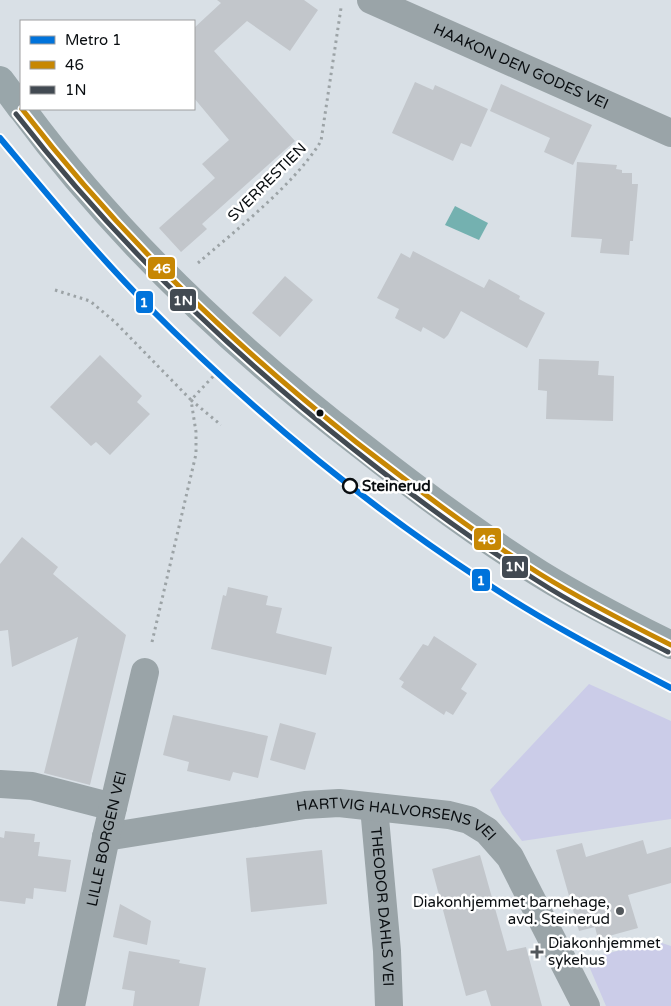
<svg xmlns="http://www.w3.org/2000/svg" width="671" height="1006" font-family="'Varela Round',sans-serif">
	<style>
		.green { fill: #cbcce8 }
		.water { fill: #74b1b0 }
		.building { fill: #c2c6cb }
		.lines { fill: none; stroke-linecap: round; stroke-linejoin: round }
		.path { stroke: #9ca3a6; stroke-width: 3; stroke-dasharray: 2.5 4; stroke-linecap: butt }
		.minor { stroke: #9aa4a8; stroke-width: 28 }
		.major { stroke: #99a6aa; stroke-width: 28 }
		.bus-1-casing { stroke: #fff; stroke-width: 9 }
		.bus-2-casing { stroke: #fff; stroke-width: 9 }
		.bus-1 { stroke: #c78703; stroke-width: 5 }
		.bus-2 { stroke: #424a52; stroke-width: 5 }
		.metro-1-casing { stroke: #fff; stroke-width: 10 }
		.metro-1 { stroke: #0073db; stroke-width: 6 }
		.bus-dot { fill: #090d10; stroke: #fff; stroke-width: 2 }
		.stop-dot { fill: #fff; stroke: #090d10; stroke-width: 2.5 }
		.poi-dot { fill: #52575b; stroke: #fff; stroke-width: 2 }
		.labels { text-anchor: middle; stroke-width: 5; stroke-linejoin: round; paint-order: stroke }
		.street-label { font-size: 15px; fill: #090d10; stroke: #fff }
		.stop-label { font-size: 15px; font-weight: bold; fill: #090d10; stroke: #fff; text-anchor: start }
		.poi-label { font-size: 15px; fill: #090d10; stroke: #fff; text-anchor: end }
		.line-badge { stroke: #fff; stroke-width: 2 }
		.badge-label { font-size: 14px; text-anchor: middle; font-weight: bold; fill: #fff }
	</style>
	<rect width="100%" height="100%" fill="#d9e0e6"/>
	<!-- green -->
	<path class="green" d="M589 684 671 721V819L522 841 502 814 490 790Z
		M656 941 671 946V1006H606L586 959Z"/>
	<!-- water -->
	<path class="water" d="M455 206 488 223 479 240 445 225Z"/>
	<!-- building -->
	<path class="building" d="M217 0H304L318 10 290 51 247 21 214 51 295 141 202 224 207 229 181 252 159 228 215 178 202 164 229 140 194 98V28L221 3Z
		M415 82 433 90 435 85 488 109 471 147 461 143 453 161 392 133Z
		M501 84 592 125 573 165 544 152 550 138 490 111Z
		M577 162 617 165 616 169 622 170V173H632V184H638L633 241H630L629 255 600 253 602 239 571 237Z
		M413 251 484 288 489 279 520 296 519 299 545 313 527 348 461 311 448 335 444 339 423 327 421 332 395 318 399 309 377 298 401 253 410 258Z
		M285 276 313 300 280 337 252 313Z
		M100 355 142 396 137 402 150 414 110 455 96 442 91 446 50 407Z
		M539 359 599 361 598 375 614 376 613 421 546 419 547 391 538 390Z
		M22 537 58 567 53 574 126 635 90 785 44 773 78 637 12 667 8 630 0 631V564Z
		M228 587 268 596 266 605 282 608 276 633 332 647 326 675 211 649 223 595 226 596Z
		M434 636 477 664 461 689 467 693 453 715 446 711 444 715 401 687 404 682 399 679 423 644 428 646Z
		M173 715 268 736 258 778 233 772 230 781 187 771 189 762 163 755Z
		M280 723 316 733 305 770 270 760Z
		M5 831 35 834 34 842H40L38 856 71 860 66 892 34 888 33 899 26 898 25 904 0 901V837L4 838Z
		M643 840 647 854 671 847V883L628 895 638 928 598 939 595 927 579 931 556 850 582 843 586 857Z
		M322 850 327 904 251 912 246 858Z
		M480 855 507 951 526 947 542 1006H491L486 990 466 996 432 869Z
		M120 904 151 921 147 945 113 937Z
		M129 951 180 960 179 963 206 968 199 1006H133L135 991 122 989Z"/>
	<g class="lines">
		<!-- path -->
		<path class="path" d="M198 263C236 230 295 184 321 141L341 8
			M55 290 90 301 115 322 191 400 220 369
			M191 400 221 425
			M152 642 196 454V432L191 400"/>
		<!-- minor -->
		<g class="minor">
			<path id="s1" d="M371 0 671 133"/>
			<path d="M0 784 32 786 113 807"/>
			<path id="s2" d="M374 807 387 951 389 1006"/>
			<path id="s3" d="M106 837 305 805 339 803 449 815 469 820 487 831 510 857 586 1006"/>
			<path id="s4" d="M71 1006 106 837 145 672"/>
		</g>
		<!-- major -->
		<path class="major" d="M0 80 21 108
			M22 109C118 239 235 349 363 447 420 492 478 535 540 574 582 600 627 623 671 645"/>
		<!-- bus-1 casing -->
		<g class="bus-1-casing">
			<path id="bus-1" d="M22 109C120 236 230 342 356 442 416 488 476 534 540 574 582 600 627 623 671 645"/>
		</g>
		<!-- bus-2 casing -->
		<g class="bus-2-casing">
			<path id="bus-2" d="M16 114C115 241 225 348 352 448 411 495 472 540 536 580 578 607 623 629 668 652"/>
		</g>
		<!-- bus-1 -->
		<use href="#bus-1" class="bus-1"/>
		<!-- bus-2 -->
		<use href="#bus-2" class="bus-2"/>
		<!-- metro-1 casing -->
		<g class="metro-1-casing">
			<path id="metro-1" d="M0 138C47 194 94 251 145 303 247 406 359 500 480 579 541 620 606 654 671 688"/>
		</g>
		<!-- metro-1 -->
		<use href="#metro-1" class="metro-1"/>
	</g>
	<!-- markers -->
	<circle class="bus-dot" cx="320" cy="413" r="4.5"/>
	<circle class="stop-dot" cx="350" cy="486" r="7"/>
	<g class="poi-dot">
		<circle cx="620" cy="911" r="5"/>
		<path d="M534.5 944.5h5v5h5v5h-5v5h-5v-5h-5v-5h5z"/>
	</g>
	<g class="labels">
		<!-- street labels -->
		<g class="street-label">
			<text dy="5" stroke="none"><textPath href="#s1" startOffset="164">HAAKON DEN GODES VEI</textPath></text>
			<text transform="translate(267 182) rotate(-45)" y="5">SVERRESTIEN</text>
			<text dy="5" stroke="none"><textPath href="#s3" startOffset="295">HARTVIG HALVORSENS VEI</textPath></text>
			<text dy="5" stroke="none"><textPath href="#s4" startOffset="171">LILLE BORGEN VEI</textPath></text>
			<text dy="5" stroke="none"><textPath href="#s2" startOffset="100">THEODOR DAHLS VEI</textPath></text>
		</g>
		<!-- stop labels -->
		<g class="stop-label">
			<text x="362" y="491">Steinerud</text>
		</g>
		<!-- poi labels -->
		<g class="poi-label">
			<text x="610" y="907">Diakonhjemmet barnehage,<tspan x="610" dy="17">avd. Steinerud</tspan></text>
			<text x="548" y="948" text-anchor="start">Diakonhjemmet<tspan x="548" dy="17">sykehus</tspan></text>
		</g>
	</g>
	<g class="line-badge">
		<rect x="147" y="256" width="29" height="24" rx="5" fill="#c78703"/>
		<rect x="169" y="288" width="28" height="24" rx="5" fill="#424a52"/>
		<rect x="135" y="290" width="19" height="24" rx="5" fill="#0073db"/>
		<rect x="473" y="527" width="29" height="24" rx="5" fill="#c78703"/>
		<rect x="501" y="555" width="28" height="24" rx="5" fill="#424a52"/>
		<rect x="471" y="568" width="20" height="24" rx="5" fill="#0073db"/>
	</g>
	<g class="badge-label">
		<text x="162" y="273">46</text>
		<text x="183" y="305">1N</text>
		<text x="144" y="307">1</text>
		<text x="487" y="544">46</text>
		<text x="515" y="571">1N</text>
		<text x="481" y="585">1</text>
	</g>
	<!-- legend -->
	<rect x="20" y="20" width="175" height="90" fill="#ffffff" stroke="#9d9e9f"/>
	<rect x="30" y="36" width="25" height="8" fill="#0073db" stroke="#9d9e9f"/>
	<text x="65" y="45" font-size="15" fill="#090d10">Metro 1</text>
	<rect x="30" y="61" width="25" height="8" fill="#c78703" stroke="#9d9e9f"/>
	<text x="65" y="70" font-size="15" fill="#090d10">46</text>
	<rect x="30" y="86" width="25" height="8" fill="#424a52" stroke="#9d9e9f"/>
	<text x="65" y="95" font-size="15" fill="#090d10">1N</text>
</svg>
